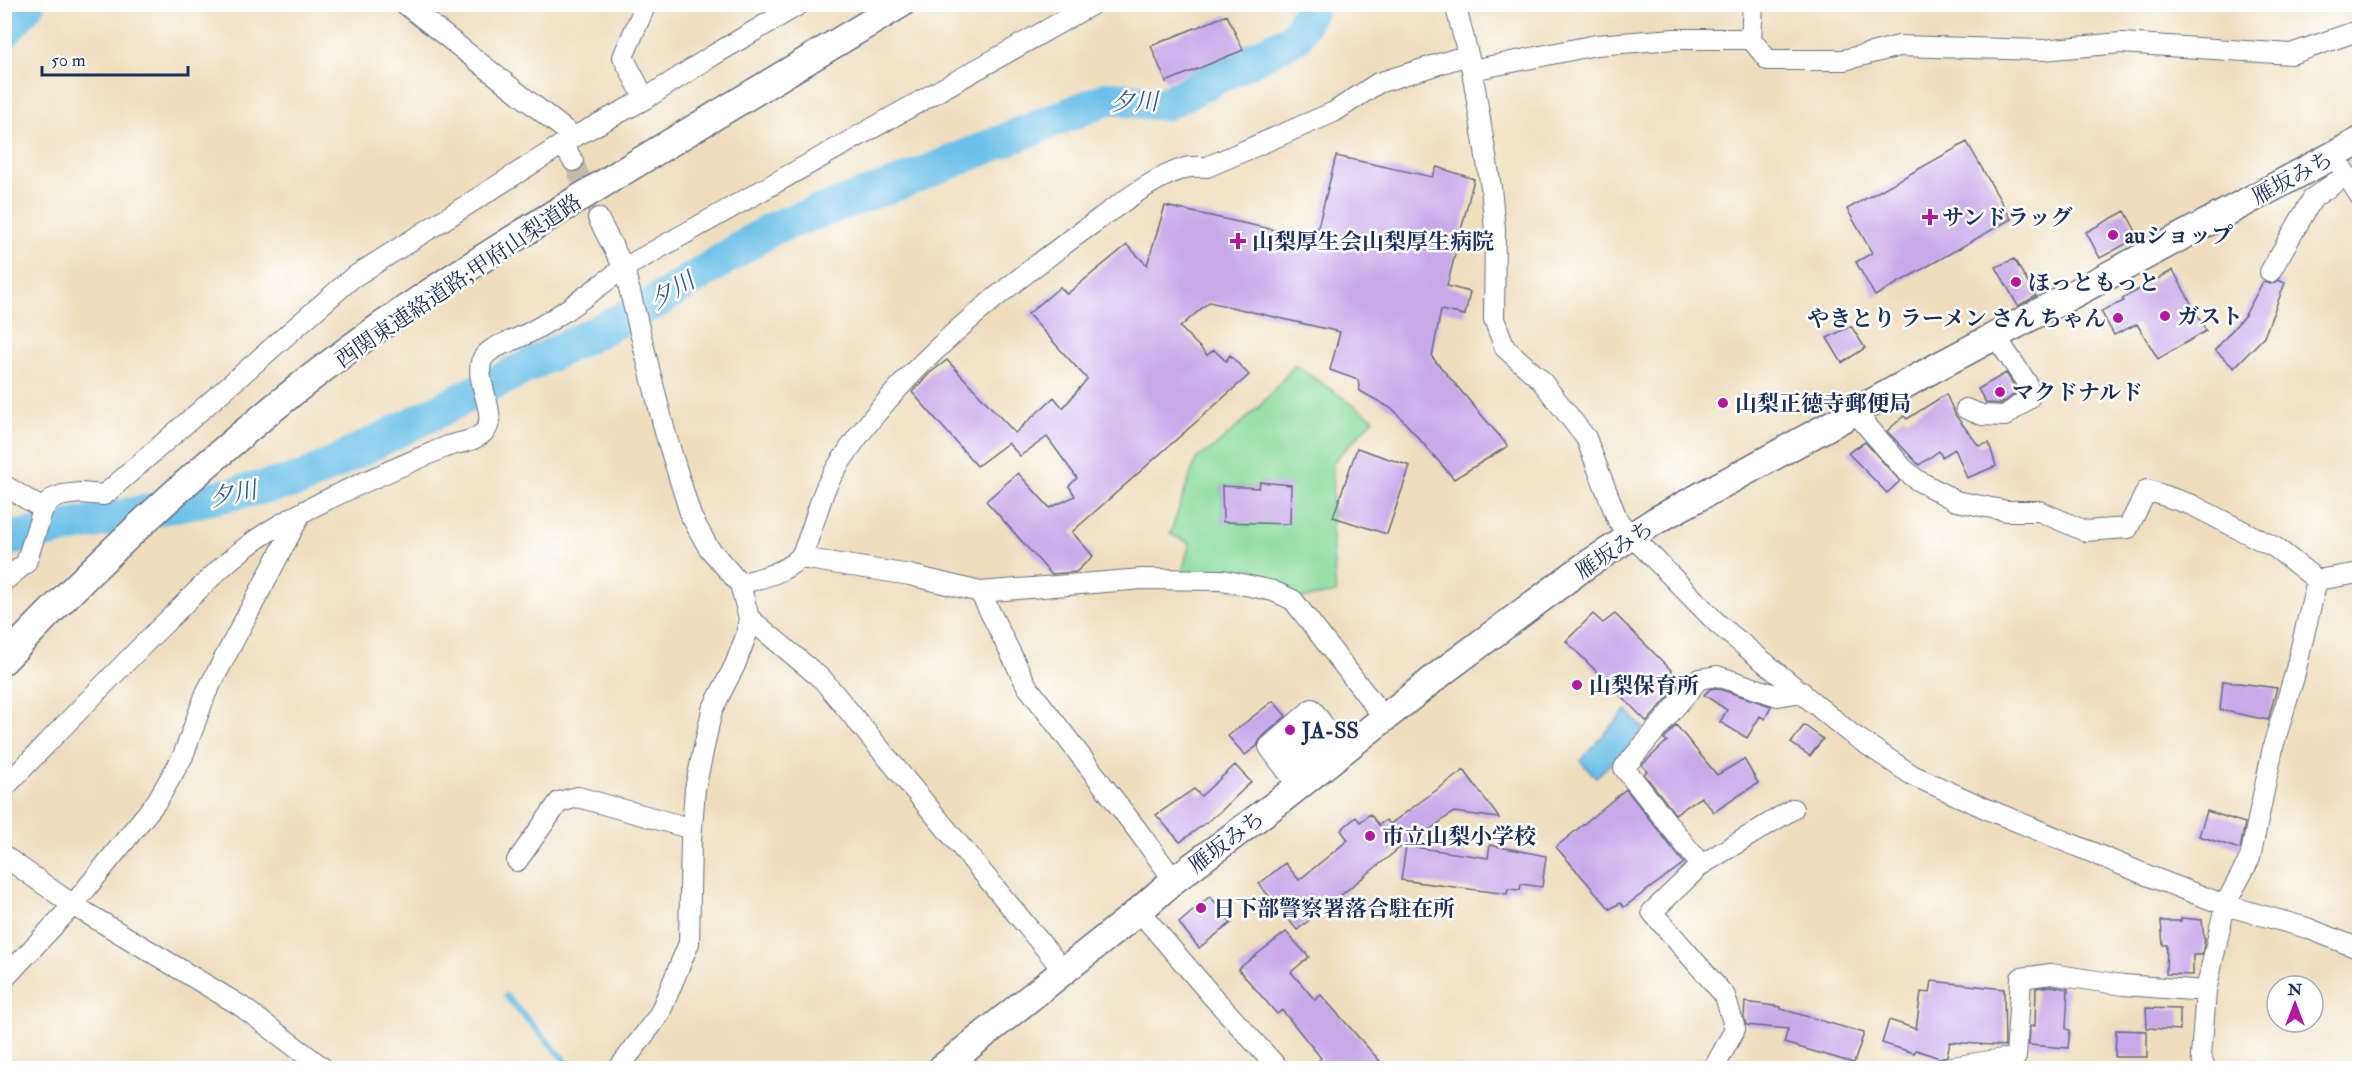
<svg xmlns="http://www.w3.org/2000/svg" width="2364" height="1073" font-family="'IM FELL Double Pica','Noto Serif JP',serif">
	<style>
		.green { fill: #88da9b; stroke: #52847c; stroke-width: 1.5; fill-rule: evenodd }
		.water { fill: #6bc0e8; stroke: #4378a3; stroke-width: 1.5 }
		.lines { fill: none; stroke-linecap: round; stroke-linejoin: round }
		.stream { stroke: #6bc0e8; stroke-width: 6 }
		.river { stroke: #6bc0e8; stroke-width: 34 }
		.building { fill: #c8a9ea }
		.minor-tunnel { stroke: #c4bbaa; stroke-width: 20; stroke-dasharray: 20 10; stroke-linecap: butt }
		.minor-casing { stroke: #656c7f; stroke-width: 22 }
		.highway-casing { stroke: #656c7f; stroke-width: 30 }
		.minor { stroke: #fff; stroke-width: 20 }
		.highway { stroke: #fff; stroke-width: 27 }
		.poi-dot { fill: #b5179e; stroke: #fff; stroke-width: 2 }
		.labels { text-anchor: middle; stroke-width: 5; stroke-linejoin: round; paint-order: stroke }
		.street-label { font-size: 22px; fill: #1b2f5e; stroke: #fff }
		.poi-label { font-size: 22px; font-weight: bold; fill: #1b2f5e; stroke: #fff; text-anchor: start }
		.water-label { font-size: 24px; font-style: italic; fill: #335a87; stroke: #fff }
	</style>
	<rect width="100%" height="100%" fill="#fff"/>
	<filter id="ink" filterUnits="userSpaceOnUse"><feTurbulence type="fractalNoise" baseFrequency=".0167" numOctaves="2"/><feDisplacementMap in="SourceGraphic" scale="12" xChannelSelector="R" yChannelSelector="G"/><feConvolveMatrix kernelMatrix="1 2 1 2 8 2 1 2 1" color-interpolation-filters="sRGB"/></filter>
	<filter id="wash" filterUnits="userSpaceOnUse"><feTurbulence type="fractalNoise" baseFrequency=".008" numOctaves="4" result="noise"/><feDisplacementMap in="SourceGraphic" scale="24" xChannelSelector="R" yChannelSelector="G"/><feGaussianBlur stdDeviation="1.35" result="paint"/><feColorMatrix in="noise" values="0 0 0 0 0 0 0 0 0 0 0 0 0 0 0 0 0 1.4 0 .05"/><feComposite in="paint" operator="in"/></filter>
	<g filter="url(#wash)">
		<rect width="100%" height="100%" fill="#eedebd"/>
		<!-- green -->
		<path class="green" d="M1295 365 1374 419 1333 462 1332 536 1336 593 1293 600 1180 579 1190 543 1170 534 1196 459 1217 445 1260 406ZM1260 482 1291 486 1223 522 1222 486 1259 488Z"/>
		<!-- water -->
		<path class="water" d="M1626 710 1646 731 1596 777 1580 761Z"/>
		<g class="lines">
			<!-- stream -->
			<path class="stream" d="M506 996 572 1068
				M2012 1066 2035 1068"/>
			<!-- river -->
			<path class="river" d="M4 33 28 4
				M4 540 300 480 654 303 773 228 897 184 1109 98 1165 104 1296 37 1313 4"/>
		</g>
		<g id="blocks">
			<!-- building -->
			<path class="building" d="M1227 15 1243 50 1166 82 1151 46Z
				M1967 142 2011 219 1875 296 1856 262 1872 253 1847 209Z
				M1336 156 1432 177 1437 167 1474 179 1447 286 1470 292 1465 315 1441 310 1432 357 1508 446 1454 479 1394 410 1360 391 1358 380 1330 370 1340 332 1209 302 1180 327 1207 355 1214 350 1226 361 1230 355 1249 375 1072 532 1093 556 1076 572 1051 574 986 501 1018 473 1050 508 1075 496 1069 486 1077 478 1047 437 1020 456 1008 443 977 466 912 392 930 373 947 360 1015 433 1054 397 1063 408 1087 379 1028 314 1060 287 1067 294 1127 245 1147 265 1165 206 1315 239Z
				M2125 211 2139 237 2100 258 2086 232Z
				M2014 259 2036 296 2018 306 1996 267Z
				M2173 270 2206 331 2158 359 2137 324 2114 335 2101 311 2124 301 2122 299Z
				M2278 280 2285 283 2264 337 2234 368 2215 350 2245 315 2263 282 2271 284Z
				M1851 326 1865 348 1842 363 1827 338Z
				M2006 373 2015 387 2016 393 2001 404 1986 403 1978 389Z
				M1946 394 1956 416 1979 446 1989 443 1996 466 1967 478 1955 449 1942 457 1939 451 1919 465 1887 431 1904 416 1907 419Z
				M1865 442 1900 481 1887 493 1848 453Z
				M1357 448 1410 466 1387 534 1333 517Z
				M1260 482 1291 485 1290 524 1223 522 1222 486 1259 488Z
				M1593 614 1603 623 1615 614 1682 681 1647 722 1566 641Z
				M2223 681 2277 688 2268 720 2220 710Z
				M1716 688 1771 706 1765 719 1760 716 1747 738 1720 722 1727 710 1704 695 1710 689Z
				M1273 701 1286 716 1261 738 1257 746 1245 755 1228 736Z
				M1676 725 1717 775 1744 759 1758 783 1714 812 1701 797 1675 814 1644 774 1647 771 1642 765 1667 741 1664 739Z
				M1804 725 1823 739 1810 756 1791 743Z
				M1235 765 1251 782 1220 812 1180 842 1156 815 1194 789 1201 796Z
				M1464 770 1499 818 1454 812 1406 846V843L1297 930 1259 884 1285 863 1299 880 1348 840 1341 830 1356 817 1360 822 1370 814 1379 825 1386 820 1390 824Z
				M1626 789 1684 863 1624 907 1620 903 1610 909 1556 847Z
				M2207 811 2245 823 2240 849 2199 836Z
				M1490 845 1546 856 1542 887 1521 884 1520 890 1508 889 1507 894 1401 880 1406 846 1488 858Z
				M1210 896 1231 923 1199 948 1179 923Z
				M2181 918 2202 920 2204 938H2205L2202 955H2193V975L2166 974 2167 945H2163L2161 921H2181Z
				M1286 932 1309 957 1291 972 1315 1000 1321 995 1386 1068H1311L1321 1058 1282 1010 1277 1014 1238 969Z
				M1932 981 2004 989 2005 1046 1950 1042 1947 1056 1939 1058 1916 1050 1914 1053 1882 1043 1889 1020 1916 1029 1921 992 1930 993Z
				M2051 986 2068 989 2066 1029 2070 1030 2068 1048 2029 1045 2030 1026H2035L2036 988Z
				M1745 1002 1781 1007V1009L1864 1033 1854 1063 1784 1043 1788 1029 1746 1025 1744 1017Z
				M2146 1008 2180 1009V1030L2147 1028Z
				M2116 1030 2147 1031V1057H2115Z"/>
		</g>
	</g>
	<g filter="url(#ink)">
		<use href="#blocks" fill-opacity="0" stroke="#656c7f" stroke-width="1.5"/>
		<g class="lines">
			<!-- minor-tunnel -->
			<path class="minor-tunnel" d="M573 161 598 218"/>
			<!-- minor casing -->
			<g class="minor-casing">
				<path id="minor" d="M405 4 574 137
					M1455 4 1472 70 1491 187 1495 230 1494 319 1505 348 1540 379 1586 438 1618 521 1632 536 1718 624 1850 733 1912 775 1987 809 2149 876 2225 905 2307 928 2360 949
					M1751 39 1753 4
					M1472 70 1596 45 1674 39H1751L1768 60H1844L1899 46 2042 50 2121 43 2291 54 2360 30
					M645 99 623 57 646 4
					M563 144 573 161
					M2340 165 2360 196
					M598 218 624 268 665 432 691 516 708 547 740 584 749 618 746 636 735 665 712 710 695 789 691 840 689 943 659 1015 619 1068
					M2270 272 2313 198 2346 175
					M1966 409 1982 415 2005 416 2029 398 2027 383 1996 337
					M1855 412 1903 468 1917 480 1956 501 2007 511H2039L2085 531 2128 528 2147 490 2192 505 2276 548 2317 580 2360 573
					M4 485 43 509
					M801 558 910 575 980 592 1142 579 1223 580 1273 591 1293 600 1385 719
					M4 581 26 563 43 509 52 499 63 495 80 493 104 495 352 278 574 137 645 99 712 56 800 4
					M740 584C760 578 782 574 798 559 808 550 819 499 828 483 836 467 849 449 860 434 923 350 1014 280 1099 219 1126 200 1153 178 1185 168 1191 166 1200 167 1207 167L1334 112 1378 83 1468 55
					M980 592 1027 686 1135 827 1174 880
					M749 618 823 680 1064 971
					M1277 758 1269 747 1312 709 1322 723
					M1284 767 1277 758 1322 723 1328 732
					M1300 786 1285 769 1331 736 1343 751
					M4 788C60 730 115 672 172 616 203 585 234 552 271 530 322 499 387 472 443 448 456 442 473 443 484 432 501 415 471 378 483 358 490 347 507 343 518 338 556 321 590 292 624 268L1093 4
					M4 856 73 905 241 1006 323 1068
					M517 861 559 802 578 797 692 829
					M1701 865 1624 768 1699 679 1717 676 1778 696 1802 692
					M1139 911 1212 996 1278 1068
					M4 979 73 905 157 801 183 756 206 693 300 515
					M1714 1068 1735 1029 1725 996 1652 912 1701 865 1793 809
					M1945 1068 2016 1057 2021 978 2051 974 2123 985 2206 991
					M2205 1068 2201 1056 2206 991 2225 905 2250 858 2274 743 2294 677 2317 580"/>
			</g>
			<!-- highway casing -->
			<g class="highway-casing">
				<path id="highway" d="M4 660C94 565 190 475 292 393 395 310 509 241 622 172 715 116 807 60 901 4
					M942 1068 1139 911 1174 880 1276 804 1445 670 1585 566 1655 521 1935 368 2360 141"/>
			</g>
			<!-- minor -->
			<use href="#minor" class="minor"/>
			<!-- highway -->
			<use href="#highway" class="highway"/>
		</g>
	</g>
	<!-- markers -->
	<g class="poi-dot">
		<path d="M1927 208h6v6h6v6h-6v6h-6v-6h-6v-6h6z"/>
		<circle cx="2113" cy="235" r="6"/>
		<path d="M1235 232h6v6h6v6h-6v6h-6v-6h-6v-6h6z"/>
		<circle cx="2016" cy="282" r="6"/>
		<circle cx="2165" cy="316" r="6"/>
		<circle cx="2118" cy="318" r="6"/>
		<circle cx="2000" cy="392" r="6"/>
		<circle cx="1723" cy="403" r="6"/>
		<circle cx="1577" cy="685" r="6"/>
		<circle cx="1290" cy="730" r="6"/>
		<circle cx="1370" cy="836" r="6"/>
		<circle cx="1201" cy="908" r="6"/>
	</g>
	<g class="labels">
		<!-- street labels -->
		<g class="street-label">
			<text transform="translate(2292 177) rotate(-28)" y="8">雁坂みち</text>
			<text transform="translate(458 280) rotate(-34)" y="8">西関東連絡道路;甲府山梨道路</text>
			<text transform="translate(1614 549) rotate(-33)" y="8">雁坂みち</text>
			<text transform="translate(1226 841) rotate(-37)" y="8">雁坂みち</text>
		</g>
		<!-- poi labels -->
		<g class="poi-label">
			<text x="1942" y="225">サンドラッグ</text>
			<text x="2125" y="243">auショップ</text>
			<text x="1252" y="249">山梨厚生会山梨厚生病院</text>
			<text x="2028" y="290">ほっともっと</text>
			<text x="2177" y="324">ガスト</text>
			<text x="2106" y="326" text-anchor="end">やきとり ラーメン さん ちゃん</text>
			<text x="2012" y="400">マクドナルド</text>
			<text x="1735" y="411">山梨正徳寺郵便局</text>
			<text x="1589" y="693">山梨保育所</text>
			<text x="1302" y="738">JA-SS</text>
			<text x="1382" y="844">市立山梨小学校</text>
			<text x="1213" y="916">日下部警察署落合駐在所</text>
		</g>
		<!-- water labels -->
		<g class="water-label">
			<text transform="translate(1134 102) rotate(-1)" y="8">夕川</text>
			<text transform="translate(672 291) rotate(-31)" y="8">夕川</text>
			<text transform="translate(233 494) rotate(-11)" y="8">夕川</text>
		</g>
	</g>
	<!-- margin -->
	<rect width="2364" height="1073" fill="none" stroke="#fff" stroke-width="24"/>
	<!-- north arrow -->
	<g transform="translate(2295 1004)"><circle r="28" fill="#ffffff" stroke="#a4acbf" stroke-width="1.5"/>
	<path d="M0-4.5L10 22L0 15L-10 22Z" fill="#b5179e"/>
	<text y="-9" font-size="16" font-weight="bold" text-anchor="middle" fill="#1b2f5e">N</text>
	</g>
	<!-- scale -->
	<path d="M42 66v9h146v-9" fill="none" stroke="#1b2f5e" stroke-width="3"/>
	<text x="51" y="66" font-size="18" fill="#1b2f5e" stroke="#ffffff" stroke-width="4.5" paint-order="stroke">50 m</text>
</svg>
